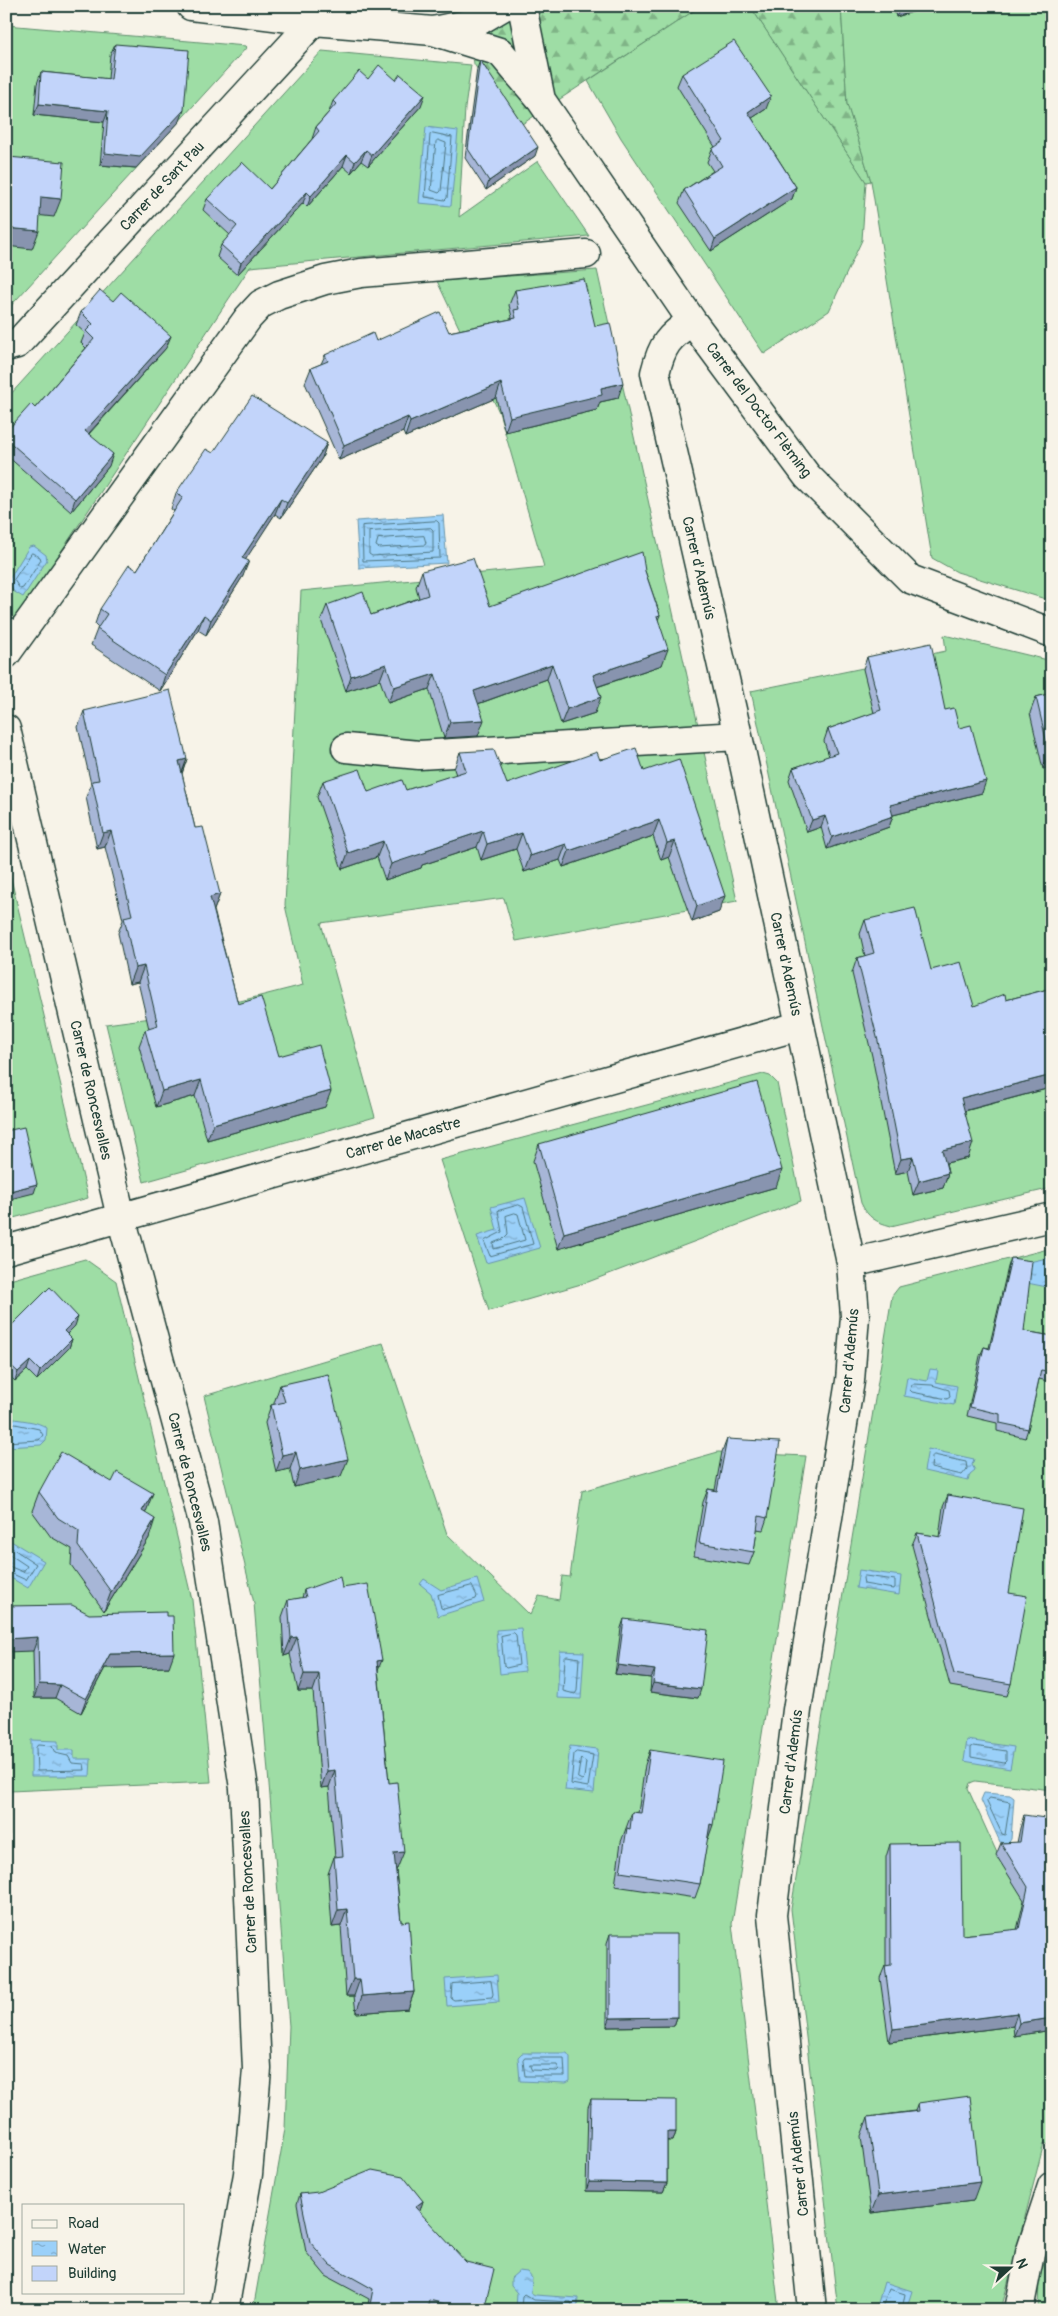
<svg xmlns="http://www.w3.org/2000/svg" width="1058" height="2316" font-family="Pangolin,sans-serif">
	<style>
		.forest { fill: url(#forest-firs); stroke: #5e8d6c }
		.garden { fill: #9edda5; stroke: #5e8d6c }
		.water { fill: url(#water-ripples); stroke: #6995aa }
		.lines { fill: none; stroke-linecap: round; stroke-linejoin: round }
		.shore { stroke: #507883; stroke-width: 1 }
		.minor-casing { stroke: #1f3d34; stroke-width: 31 }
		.minor { stroke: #f7f3e8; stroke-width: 28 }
		.wall { fill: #a7b6d7; stroke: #1f3d34 }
		.shaded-wall { fill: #8894af; stroke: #1f3d34 }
		.building { fill: #c2d4fa; stroke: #1f3d34 }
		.labels { text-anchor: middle; stroke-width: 4; stroke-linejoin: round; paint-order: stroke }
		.street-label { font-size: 15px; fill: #1f3d34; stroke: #f7f3e8 }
	</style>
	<defs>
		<pattern id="forest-firs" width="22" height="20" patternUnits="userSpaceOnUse" patternTransform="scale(1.25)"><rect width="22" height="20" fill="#9edda5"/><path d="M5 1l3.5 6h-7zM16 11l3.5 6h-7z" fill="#80b487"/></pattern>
		<pattern id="water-ripples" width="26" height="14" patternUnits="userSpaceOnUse" patternTransform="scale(1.25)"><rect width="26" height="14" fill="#9ad0f9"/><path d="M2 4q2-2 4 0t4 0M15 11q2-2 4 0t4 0" fill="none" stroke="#7daaca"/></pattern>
	</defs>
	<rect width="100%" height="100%" fill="#f7f3e8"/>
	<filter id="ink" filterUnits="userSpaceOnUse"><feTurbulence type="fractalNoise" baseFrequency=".02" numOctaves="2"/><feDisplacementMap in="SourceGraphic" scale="10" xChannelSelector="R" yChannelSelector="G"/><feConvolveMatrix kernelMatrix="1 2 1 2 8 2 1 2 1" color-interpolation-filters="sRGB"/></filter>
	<g filter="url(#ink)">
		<!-- forest -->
		<path class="forest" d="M467 6H701L516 128 474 64Z
			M750 6H841L847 104 871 181 866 182Z"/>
		<!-- garden -->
		<path class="garden" d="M701 6H750L866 182 862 240 829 311 764 354 621 138 588 81Z
			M841 6H1052V601L957 572 932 558 871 181 847 104Z
			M6 25 246 46 247 47 6 311Z
			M322 51 471 65 465 108 459 217 538 161 589 236 250 267 11 627 6 607V396H9Z
			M597 270 737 901 516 941 504 898 321 923 375 1117 144 1182 106 1024 197 1012 303 985 285 905 301 591 544 567 499 412 437 281Z
			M944 635 1052 661V1188L891 1226C876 1222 868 1218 861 1203L751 691 946 651Z
			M6 858 88 1198 6 1220Z
			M763 1074 770 1076 777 1083 801 1201 588 1282 489 1311 440 1160Z
			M1052 1248V1790L975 1781 970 1783 968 1789 998 1855 1052 1938V2146L1044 2143 1001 2310H838L791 1909 892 1296 899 1287Z
			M85 1259 116 1281 192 1600 211 1782 10 1791 6 2041V1281Z
			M383 1343 447 1534 530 1615 539 1596 559 1600 562 1576 570 1577 582 1491 718 1452 806 1456 732 1924 779 2310H253L285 2129 289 2026 254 1603 204 1396Z
			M1052 2240V2310H1038L1039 2279Z"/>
		<!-- water -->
		<path class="water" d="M426 127 458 131 451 206 419 203Z
			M443 515 447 563 359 568 356 521Z
			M34 546 46 555 47 560 23 597 13 591 8 581 29 547Z
			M525 1198 540 1248 486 1263 477 1236 497 1230 491 1207Z
			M1052 1257V1288L1027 1283 1029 1262Z
			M930 1369 938 1370 936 1382 957 1386 954 1405 904 1396 907 1377 927 1381Z
			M6 1417C19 1421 37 1420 47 1428L46 1440 41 1445 6 1447Z
			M928 1449 974 1459 972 1465 975 1470 970 1474 968 1481 924 1471Z
			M6 1538 44 1561 28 1588 6 1575Z
			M859 1570 901 1576 899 1595 856 1588Z
			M424 1579 441 1590 477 1579 484 1602 438 1616 431 1593 420 1584Z
			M521 1628 525 1671 500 1674 496 1630Z
			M560 1651 584 1652 581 1699 557 1698Z
			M31 1740 58 1741V1750H74V1759H91L90 1776H31Z
			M967 1740 1014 1747 1010 1769 964 1761Z
			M570 1746 598 1749 594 1793 565 1790Z
			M984 1793 1010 1795 1014 1798 1011 1839 1008 1844H1003L1000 1842 981 1800Z
			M497 1975 499 2002 447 2006 445 1979Z
			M522 2053H567L570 2057V2081L566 2083 520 2081 518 2057Z
			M519 2271 527 2272 532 2278 531 2293 535 2295 578 2298 577 2310H516L517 2293 511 2286V2278Z
			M884 2282 912 2291 906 2310H876Z"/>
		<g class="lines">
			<!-- shore -->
			<path class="shore" d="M433 133 452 137 447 198 445 200 425 197 430 135Z
				M438 140 446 143 441 191 439 193 431 190 436 142Z
				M437 521 439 523 440 558 363 561 362 526Z
				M431 528 433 530V552L372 556 369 554V532Z
				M424 536 426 543 425 545 379 548 376 546 378 539Z
				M32 553 40 557 41 560 23 588 20 589 14 580Z
				M519 1205 523 1207 533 1244 490 1256 484 1241 502 1232 498 1211Z
				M515 1213 518 1214 525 1240 494 1249 493 1243 503 1239 508 1234 506 1216Z
				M913 1384 932 1385 949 1390 950 1397 947 1399 912 1392 910 1390Z
				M6 1422 39 1429 43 1435 39 1440 6 1442
				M934 1455 966 1462 967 1469 962 1475 931 1468 932 1457Z
				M6 1544 36 1564 26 1580 6 1571
				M6 1552 27 1566 23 1572 6 1565
				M865 1576 895 1580V1588L893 1589 864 1584 863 1578Z
				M472 1586 477 1596 476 1599 444 1609 441 1608 438 1595Z
				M514 1633 516 1635 519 1665 506 1668 504 1666 501 1636Z
				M567 1656 579 1658 577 1691 575 1694 563 1691 565 1658Z
				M38 1745 52 1746 55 1753 68 1756 72 1763 84 1764 85 1770 37 1771 36 1748Z
				M974 1746 1006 1751V1761L1004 1763 971 1757V1748Z
				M577 1752 593 1755 588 1787 571 1784 574 1754Z
				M581 1759 586 1762 584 1778 582 1780 578 1778Z
				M990 1798 1010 1802 1005 1835 1002 1834 987 1802Z
				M491 1981 493 1994 492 1997 454 2000 451 1998 452 1984Z
				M525 2058H564L565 2076H525L523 2061Z
				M530 2065H557L559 2069 557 2071 532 2070Z
				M521 2310 522 2296 524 2294 534 2300 571 2302 573 2310
				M881 2310 889 2289 905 2294 902 2310"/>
			<!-- minor casing -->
			<g class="minor-casing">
				<path id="minor" d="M191 6 314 21 433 31 477 22 504 6
					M522 6 541 100 692 321 807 476 910 579 1052 633
					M436 32 500 52 540 99
					M692 321C668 337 662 345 655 373L738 736 851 1263 855 1316 850 1381 797 1710 772 1915 812 2310
					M6 347 17 344 314 21
					M6 654 248 318 261 304 279 295 325 280 361 273 586 254
					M6 729 121 1217 203 1522 244 1788 257 2069 248 2174 224 2310
					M346 748 419 755 738 736
					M6 1250 799 1026
					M851 1263 1052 1217
					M1019 2310 1030 2253 1052 2186"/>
			</g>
			<!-- minor -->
			<use href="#minor" class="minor"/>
		</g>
		<!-- wall -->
		<path class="wall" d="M893 6H932L896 17Z
			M115 44 180 121 136 168 100 165 104 122 34 115 37 84 41 72 108 79 110 55Z
			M480 60 535 156 486 190 465 158 477 69Z
			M682 74 766 109 752 118 796 187 792 199 711 251 679 203 684 190 713 171 707 162 712 149 715 147 677 86Z
			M368 79 421 106 368 166 361 161 351 173 343 166 307 207 303 203 237 275 217 257 221 245 230 235 203 210 207 199 270 189 312 139 316 127 329 112 333 101Z
			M515 290 595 326 618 398 600 402 597 410 505 432 496 398 405 437 403 432 339 460 305 383 311 368 321 364 325 355 376 341 449 332 511 319 512 317 509 305Z
			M81 312 166 348 89 434 109 466 71 512 6 455V432L35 408 86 348 81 343 85 333 76 325Z
			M327 443 322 458 281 518 275 514 245 559 243 576 206 635 198 630 160 691 91 645 98 627 95 624 100 609 137 570 174 511 171 509 176 493 213 453Z
			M422 571 490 606 645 571 660 615 658 620 662 665 597 687 595 713 561 724 547 679 478 704V736L444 738 429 689 388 703 380 680 346 691 321 620 327 605 371 615 419 598 416 587Z
			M867 657 945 710 959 728 982 793 893 815 889 827 827 849 821 827 807 832 789 780 793 768 829 756 824 741 828 729 874 713 863 669Z
			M1052 693V766L1043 769 1030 713 1036 697Z
			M84 711 187 759 182 774 195 828 220 894 214 910 238 1004 279 1056 325 1107 207 1140 195 1096 156 1107 139 1046 145 1030 149 1029 138 982 129 984 118 933 123 920 105 847 97 849 86 797 91 784 78 727Z
			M460 752 507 784 600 760 644 771 719 912 692 922 669 857 661 860 653 836 563 867 560 860 524 872 516 849 481 860 477 847 422 865 421 868 385 880 377 857 342 869 317 797 323 781 368 792 406 790 456 775 454 769Z
			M865 920 931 970 974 1006 1006 1000 1052 988V1091H1051L1050 1088 965 1111 968 1158 946 1163 948 1173 943 1188 913 1195 908 1171 895 1174 872 1056 852 973 857 958 865 956 860 934Z
			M539 1144 776 1187 558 1249 533 1161Z
			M1011 1258 1024 1331 1052 1336V1382L1039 1379 1028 1429 1025 1438 997 1431V1423L967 1416 980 1356 984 1347 989 1348 1008 1267Z
			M75 1326 67 1334 72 1339 69 1348 37 1380 27 1370 15 1381 6 1373V1331Z
			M280 1385 341 1476 294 1487 290 1469 276 1472 265 1423 271 1405H274V1403Z
			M727 1439 767 1518 763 1530 757 1529 754 1552 749 1565 694 1556 703 1502 708 1489 715 1490 722 1452Z
			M39 1492 146 1512 145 1513 149 1538 104 1611 71 1565 72 1549 51 1537 32 1511Z
			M948 1495 1009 1593 1011 1684 1007 1696 950 1686 912 1545 917 1533 939 1537 943 1507Z
			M342 1588 378 1669 397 1869H396L401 1922 414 1992 408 2009 356 2013 354 1996H346L341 1926 332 1927 328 1874 334 1857H335L329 1787 321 1788 313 1691H298L290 1654 284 1656 282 1617 288 1600 302 1598 304 1590Z
			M6 1606 169 1667 105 1668 81 1713 55 1698H34L33 1651Z
			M624 1619 698 1698 650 1692 651 1678 615 1674 621 1628Z
			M650 1750 708 1839H707L700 1884 695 1898 615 1886 621 1842 632 1812 638 1813 645 1765Z
			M1024 1815 1052 2030 1014 2036 1013 2026 889 2042 880 1978 885 1966H886V1857L890 1844 962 1935 1017 1930 1024 1900 996 1855 1001 1843H1017L1020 1828Z
			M610 1934 677 2017 674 2026 607 2027V1943Z
			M591 2099 676 2132 673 2141H667V2183L663 2192 586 2191 588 2107Z
			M918 2103 973 2201 871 2213 861 2136 868 2117 915 2111Z
			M300 2194 423 2201 419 2211 484 2310H367L369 2299 326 2276 306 2252 297 2204Z"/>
		<!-- shaded-wall -->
		<path class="shaded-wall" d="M907 6H932L896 17 900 9Z
			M425 95 421 106 368 166 372 155Z
			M771 96 766 109 743 124 748 112Z
			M39 104 108 111 104 122 34 115Z
			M184 110 180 121 136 168 100 165 105 153Z
			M538 147 535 156 486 190 489 181Z
			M366 150 361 161 351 173 355 162Z
			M347 155 343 166 307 207 311 196Z
			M796 187 792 199 711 251 715 239Z
			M307 192 303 203 237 275 241 263Z
			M41 197 61 199 54 217 35 215Z
			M6 228 39 231 32 249 6 246Z
			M171 336 166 348 80 443 85 431Z
			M501 383 496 398 405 437 410 422Z
			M623 383 618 398 600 402 597 410 505 432 510 417 601 388Z
			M408 417 403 432 339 460 344 445Z
			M327 443 322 458 281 518 287 503Z
			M113 454 109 466 71 512 75 499Z
			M281 499 275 514 237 573 242 558Z
			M249 561 243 576 206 635 211 620Z
			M204 615 198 630 160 691 165 675Z
			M668 649 662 665 587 690 593 675Z
			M386 664 380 680 346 691 351 676Z
			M552 664 547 679 469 707 474 691Z
			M435 674 429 689 388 703 394 687Z
			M601 697 595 713 561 724 567 709Z
			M484 720 478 736 444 738 450 722Z
			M1049 752H1052V766L1043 769Z
			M187 759 181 775 179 761Z
			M986 781 982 793 885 817 890 805Z
			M825 816 821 827 807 832 812 820Z
			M893 816 889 827 827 849 832 837Z
			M659 820 653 836 563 867 569 851Z
			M111 831 105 847 97 849 103 833Z
			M483 831 477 847 422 865 421 868 385 880 391 864 426 850Z
			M522 833 516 849 481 860 487 844Z
			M383 841 377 857 342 869 348 853Z
			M675 841 669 857 661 860 667 843Z
			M566 844 560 860 524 872 530 856Z
			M220 894 214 910 205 913 210 897Z
			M725 896 719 912 692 922 697 906Z
			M144 966 138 982 129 984 135 968Z
			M1052 1075V1083L1050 1088 956 1113 961 1098Z
			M201 1080 195 1096 156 1107 162 1091Z
			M331 1091 325 1107 207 1140 213 1124Z
			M973 1143 968 1158 937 1165 942 1150Z
			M913 1157 908 1171 895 1174 901 1159Z
			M782 1170 776 1187 558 1249 564 1233Z
			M948 1173 943 1188 913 1195 919 1181Z
			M37 1184 34 1193 6 1200V1192Z
			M78 1317 75 1326 61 1340 64 1331Z
			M72 1339 69 1348 37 1380 40 1371Z
			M30 1361 27 1370 15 1381 18 1372Z
			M296 1452 290 1469 276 1472 282 1455Z
			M348 1459 341 1476 294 1487 300 1470Z
			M153 1493 146 1512 135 1530 142 1511Z
			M155 1519 149 1538 104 1611 111 1592Z
			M38 1637 33 1651 6 1652V1639Z
			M297 1637 290 1654 284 1656 291 1638Z
			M174 1653 169 1667 105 1668 81 1713 86 1699 110 1654Z
			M382 1660 375 1677 377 1661Z
			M618 1665 655 1670 651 1678 615 1674Z
			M304 1674H319L313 1691H298Z
			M653 1683 701 1689 698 1698 650 1692Z
			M39 1684 60 1685 55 1698H34Z
			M335 1770 329 1787 321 1788 327 1771Z
			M710 1824 713 1825 708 1839H704Z
			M404 1852 397 1869 388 1870 394 1853Z
			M347 1909 341 1926 332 1927 338 1910Z
			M353 1979H360L354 1996H346Z
			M414 1992 408 2009 356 2013 362 1996Z
			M1017 2013 1013 2026 889 2042 893 2029Z
			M677 2017 674 2026 607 2027 610 2018Z
			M1052 2018V2030L1014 2036 1019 2023Z
			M667 2132H676L673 2141 664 2140Z
			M589 2182 667 2183 663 2192 586 2191Z
			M980 2182 973 2201 871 2213 878 2195Z
			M423 2201 420 2211 412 2217 415 2207Z"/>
		<!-- building -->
		<path class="building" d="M899 6H907L900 9Z
			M734 41 771 96 748 112 796 187 715 239 684 190 722 166 712 149 724 141 682 74Z
			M115 44 189 50 184 110 140 157 105 153 108 111 39 104 41 72 111 79Z
			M480 60 538 147 489 181 468 149Z
			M379 65 396 80 400 74 425 95 372 155 366 150 355 162 347 155 311 196 307 192 241 263 221 245 237 226 207 199 242 162 270 189 319 131 316 127 336 104 333 101 359 71 368 79Z
			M8 157 64 162 61 199 41 197 39 231 6 228V173Z
			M584 279 595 326 610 323 623 383 601 388 602 395 510 417 501 383 410 422 408 417 344 445 311 368 328 361 325 355 373 333 376 341 440 312 449 332 516 318 514 310 519 309 515 290Z
			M100 290 113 301 121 292 171 336 85 431 113 454 75 499 6 439V432L31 404 35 408 94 339 86 331 93 324 81 312Z
			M252 396 327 443 287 503 281 499 242 558 249 561 211 620 204 615 165 675 97 629 107 614 100 609 129 565 137 570 183 497 176 493 206 449 213 453Z
			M642 552 645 571 660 615 657 616 668 649 593 675 601 697 567 709 552 664 474 691 484 720 450 722 435 674 394 687 386 664 351 676 327 605 363 592 371 615 428 595 422 571 473 558 490 606Z
			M931 643 945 710 954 708 959 728 971 725 986 781 890 805 893 816 832 837 825 816 812 820 793 768 837 753 828 729 881 710 867 657Z
			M170 690 187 759 179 761 195 828 203 827 220 894 210 897 238 1004 261 997 279 1056 319 1045 331 1091 213 1124 201 1080 162 1091 145 1030 158 1026 144 966 135 968 124 917 132 915 111 831 103 833 92 781 99 780 84 711Z
			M1052 693V752H1049L1036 697Z
			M636 748 644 771 679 759 725 896 697 906 675 841 667 843 659 820 569 851 566 844 530 856 522 833 487 844 483 831 426 850 427 852 391 864 383 841 348 853 323 781 360 769 368 792 402 780 406 790 466 771 460 752 494 750 507 784 597 752 600 760Z
			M915 908 931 970 961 962 974 1006 1005 994 1006 1000 1052 988V1075L961 1098 973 1143 942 1150 948 1173 919 1181 913 1157 901 1159 878 1041 857 958 874 953 865 920Z
			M757 1082 782 1170 564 1233 539 1144Z
			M24 1127 37 1184 6 1192V1131Z
			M1011 1258 1032 1261 1024 1331 1052 1336V1372L1041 1370 1028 1429 1000 1423V1414L970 1407 984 1347 990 1349Z
			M50 1287 78 1317 64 1331 72 1339 40 1371 30 1361 18 1372 6 1361V1331Z
			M328 1374 348 1459 300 1470 296 1452 282 1455 271 1405 285 1402 280 1385Z
			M727 1439 780 1442 767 1518 759 1516 754 1552 699 1543 708 1489 717 1491Z
			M61 1452 112 1482 117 1472 153 1493 142 1511 155 1519 111 1592 78 1546 79 1531 58 1518 39 1492Z
			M948 1495 1023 1508 1009 1593 1027 1596 1011 1684 954 1674 917 1533 941 1537Z
			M340 1577 342 1588 368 1584 382 1660 377 1661 389 1783 397 1782 404 1852 394 1853 401 1922 409 1921 414 1992 362 1996 360 1979H353L347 1909 338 1910 334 1857 343 1856 335 1770 327 1771 319 1674H304L297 1637 291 1638 288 1600 306 1597 304 1590Z
			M72 1605 89 1614 166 1612V1616H173L174 1653 110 1654 86 1699 60 1685 39 1684 38 1637 6 1639V1606Z
			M624 1619 708 1630 701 1689 653 1683 655 1670 618 1665Z
			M650 1750 723 1761 713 1825 710 1824 700 1884 620 1872 627 1828 630 1829 632 1812 641 1813Z
			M1024 1815 1052 1819V2018L1019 2023 1017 2013 893 2029 885 1966 891 1965 890 1844 961 1843 962 1935 1019 1929 1028 1887 1001 1843 1020 1842Z
			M610 1934H677V2017L610 2018Z
			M970 2096 980 2182 878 2195 868 2117 919 2111 918 2103Z
			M591 2099 676 2100V2132H667V2183L589 2182Z
			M372 2170 403 2176 423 2201 415 2207 466 2262 494 2269 484 2310H469L429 2300 427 2310H369L373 2289 330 2265 310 2242 300 2194 318 2192Z
			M30 2307 44 2310H29Z"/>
	</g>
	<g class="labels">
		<!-- street labels -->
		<g class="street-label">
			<text transform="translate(162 186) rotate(-47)" y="5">Carrer de Sant Pau</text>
			<text transform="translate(759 410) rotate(53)" y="5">Carrer del Doctor Flèming</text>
			<text transform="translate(699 568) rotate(77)" y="5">Carrer d'Ademús</text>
			<text transform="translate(786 964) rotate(78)" y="5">Carrer d'Ademús</text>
			<text transform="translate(91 1090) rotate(77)" y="5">Carrer de Roncesvalles</text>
			<text transform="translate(403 1138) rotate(-16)" y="5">Carrer de Macastre</text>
			<text transform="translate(849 1361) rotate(-85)" y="5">Carrer d'Ademús</text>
			<text transform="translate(190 1482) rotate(76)" y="5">Carrer de Roncesvalles</text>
			<text transform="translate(791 1762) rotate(-83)" y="5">Carrer d'Ademús</text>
			<text transform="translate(248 1882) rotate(-93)" y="5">Carrer de Roncesvalles</text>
			<text transform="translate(798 2164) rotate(-96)" y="5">Carrer d'Ademús</text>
		</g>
	</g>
	<!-- margin -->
	<rect width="1058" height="2316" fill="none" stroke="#f7f3e8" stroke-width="25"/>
	<rect x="12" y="12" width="1033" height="2291" fill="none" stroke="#1f3d34" stroke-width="2" filter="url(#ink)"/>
	<!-- legend -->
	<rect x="22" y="2204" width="162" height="90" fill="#f7f3e8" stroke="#a1aaa0"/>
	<rect x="32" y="2220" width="25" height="8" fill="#f7f3e8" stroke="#a1aaa0"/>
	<text x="68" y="2228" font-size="15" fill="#1f3d34">Road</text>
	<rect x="32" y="2241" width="25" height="15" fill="url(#water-ripples)" stroke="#a1aaa0"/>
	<text x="68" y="2254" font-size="15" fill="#1f3d34">Water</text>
	<rect x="32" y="2266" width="25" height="15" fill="#c2d4fa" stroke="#a1aaa0"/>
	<text x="68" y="2278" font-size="15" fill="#1f3d34">Building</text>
	<!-- north arrow -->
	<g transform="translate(1010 2268) rotate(69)" stroke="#f7f3e8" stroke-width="4" paint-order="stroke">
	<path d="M0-4L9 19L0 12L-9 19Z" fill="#1f3d34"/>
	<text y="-8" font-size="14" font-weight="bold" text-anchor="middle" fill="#1f3d34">N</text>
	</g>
</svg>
